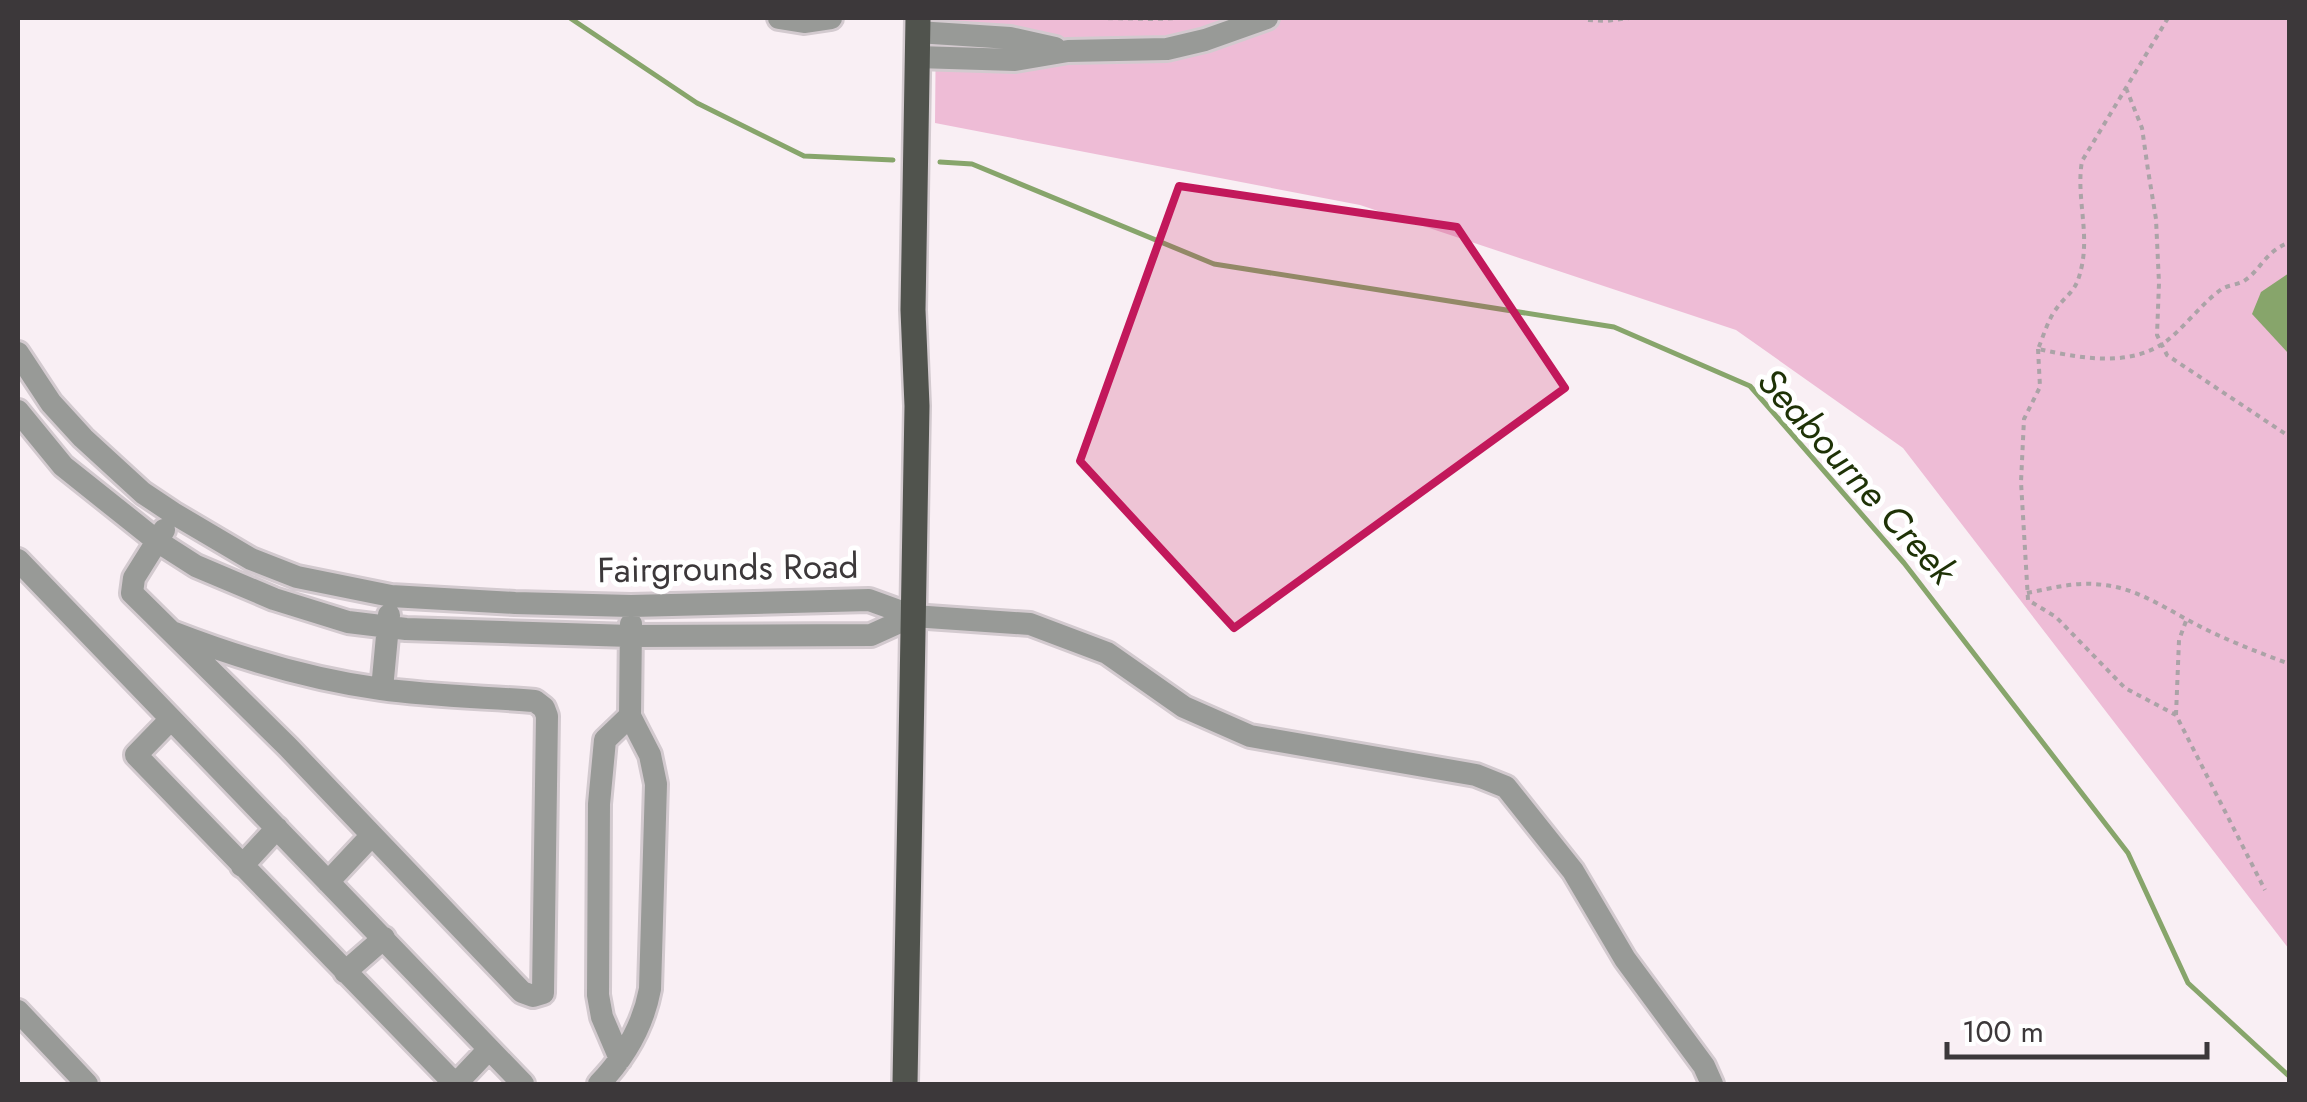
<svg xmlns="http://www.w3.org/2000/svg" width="2307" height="1102" font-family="Jost,sans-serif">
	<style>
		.green { fill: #eebcd6 }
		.water { fill: #87a56b }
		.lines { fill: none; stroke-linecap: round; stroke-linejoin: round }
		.stream { stroke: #87a56b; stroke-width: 5 }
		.minor-casing { stroke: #d3cacf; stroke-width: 28 }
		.major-casing { stroke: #d3cacf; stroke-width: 30 }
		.path { stroke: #aba3a7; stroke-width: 4; stroke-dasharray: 5 5; stroke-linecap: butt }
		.minor { stroke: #989a97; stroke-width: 22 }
		.major { stroke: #50534d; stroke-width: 25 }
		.marked { fill: #c2185b; fill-opacity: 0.2; stroke: #c2185b; stroke-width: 8; stroke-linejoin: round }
		.labels { text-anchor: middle; stroke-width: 10; stroke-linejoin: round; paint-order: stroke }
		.street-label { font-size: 35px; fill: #3c383a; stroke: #fff }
		.water-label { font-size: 38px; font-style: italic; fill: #1e3206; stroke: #fff }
	</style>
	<rect width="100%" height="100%" fill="#f9eff4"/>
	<!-- green -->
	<path class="green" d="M936 18H2289V949L1903 448 1736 330 1360 205 935 123Z"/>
	<!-- water -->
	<path class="water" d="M2289 273H2290L2289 354 2252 314 2261 292Z"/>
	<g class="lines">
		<!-- stream -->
		<path class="stream" d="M570 18 697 103 804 156 893 160
			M940 162 972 164 1214 264 1614 327 1750 386 1904 563 2128 853 2188 983 2290 1077"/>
		<!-- minor casing -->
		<g class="minor-casing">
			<path id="minor" d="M779 18 804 22 831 18
				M917 32 1010 38 1055 48
				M917 57 1015 60 1068 51 1167 49 1205 40 1267 18
				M18 353 51 403 83 438 143 493 173 513 251 559 297 577 391 596 515 603 631 606 869 600 913 616 1030 624 1107 653 1184 707 1250 736 1476 775 1506 787 1573 871 1625 959 1704 1066 1712 1084
				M18 411 63 466 157 541 196 566 274 599 348 622 406 629 631 636 871 635 913 616
				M164 530 134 578 132 593 288 747 372 835 328 882
				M18 560 523 1084
				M172 632C239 658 309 679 381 689 431 696 484 697 535 701L544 708 547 716 543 993 533 996 522 992 372 835
				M382 689 389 615
				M171 719 136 755 455 1084
				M242 866 277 828
				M345 972 384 938
				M18 1011 87 1084
				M620 1059 602 1017 598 995 599 804 605 740 630 716
				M456 1084 489 1049
				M599 1084C625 1057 643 1026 650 989L656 784 650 755 630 716 631 624"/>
		</g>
		<!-- major casing -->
		<g class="major-casing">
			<path id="major" d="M905 1084 917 406 913 310 918 18"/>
		</g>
		<!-- path -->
		<path class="path" d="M1098 18 1155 19 1177 18
			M2168 18 2082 161C2076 195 2089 230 2082 265 2076 295 2068 291 2054 312 2047 323 2043 337 2038 349 2076 357 2123 367 2159 346 2180 334 2201 303 2222 289 2228 285 2237 285 2244 281 2262 269 2264 252 2290 242
			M1588 20 1606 21 1629 18
			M2126 88 2142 128 2148 170 2156 219 2159 283 2157 335 2167 355 2290 437
			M2038 349 2040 387 2024 419 2021 482 2028 600 2056 617 2125 688 2176 715 2265 890
			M2027 593C2053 588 2077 581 2104 585 2140 589 2171 612 2203 628 2231 642 2260 653 2290 664
			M2176 715 2179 640 2186 621"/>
		<!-- minor -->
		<use href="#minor" class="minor"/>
		<!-- major -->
		<use href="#major" class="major"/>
	</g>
	<!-- marked area -->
	<path class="marked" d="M1179 186 1457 227 1565 388 1234 628 1080 461Z"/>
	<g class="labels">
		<!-- street labels -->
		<g class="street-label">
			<text transform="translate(728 568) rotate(-1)" y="12">Fairgrounds Road</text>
		</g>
		<!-- water labels -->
		<g class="water-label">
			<text transform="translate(1857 476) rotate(48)" y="13">Seabourne Creek</text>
		</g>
	</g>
	<!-- border -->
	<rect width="2307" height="1102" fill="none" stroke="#3c383a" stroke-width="40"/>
	<!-- scale -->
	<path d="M1947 1042v15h260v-15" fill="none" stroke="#3c383a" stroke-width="5"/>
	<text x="1962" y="1042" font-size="30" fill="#3c383a" stroke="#ffffff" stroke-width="8" paint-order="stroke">100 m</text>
</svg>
